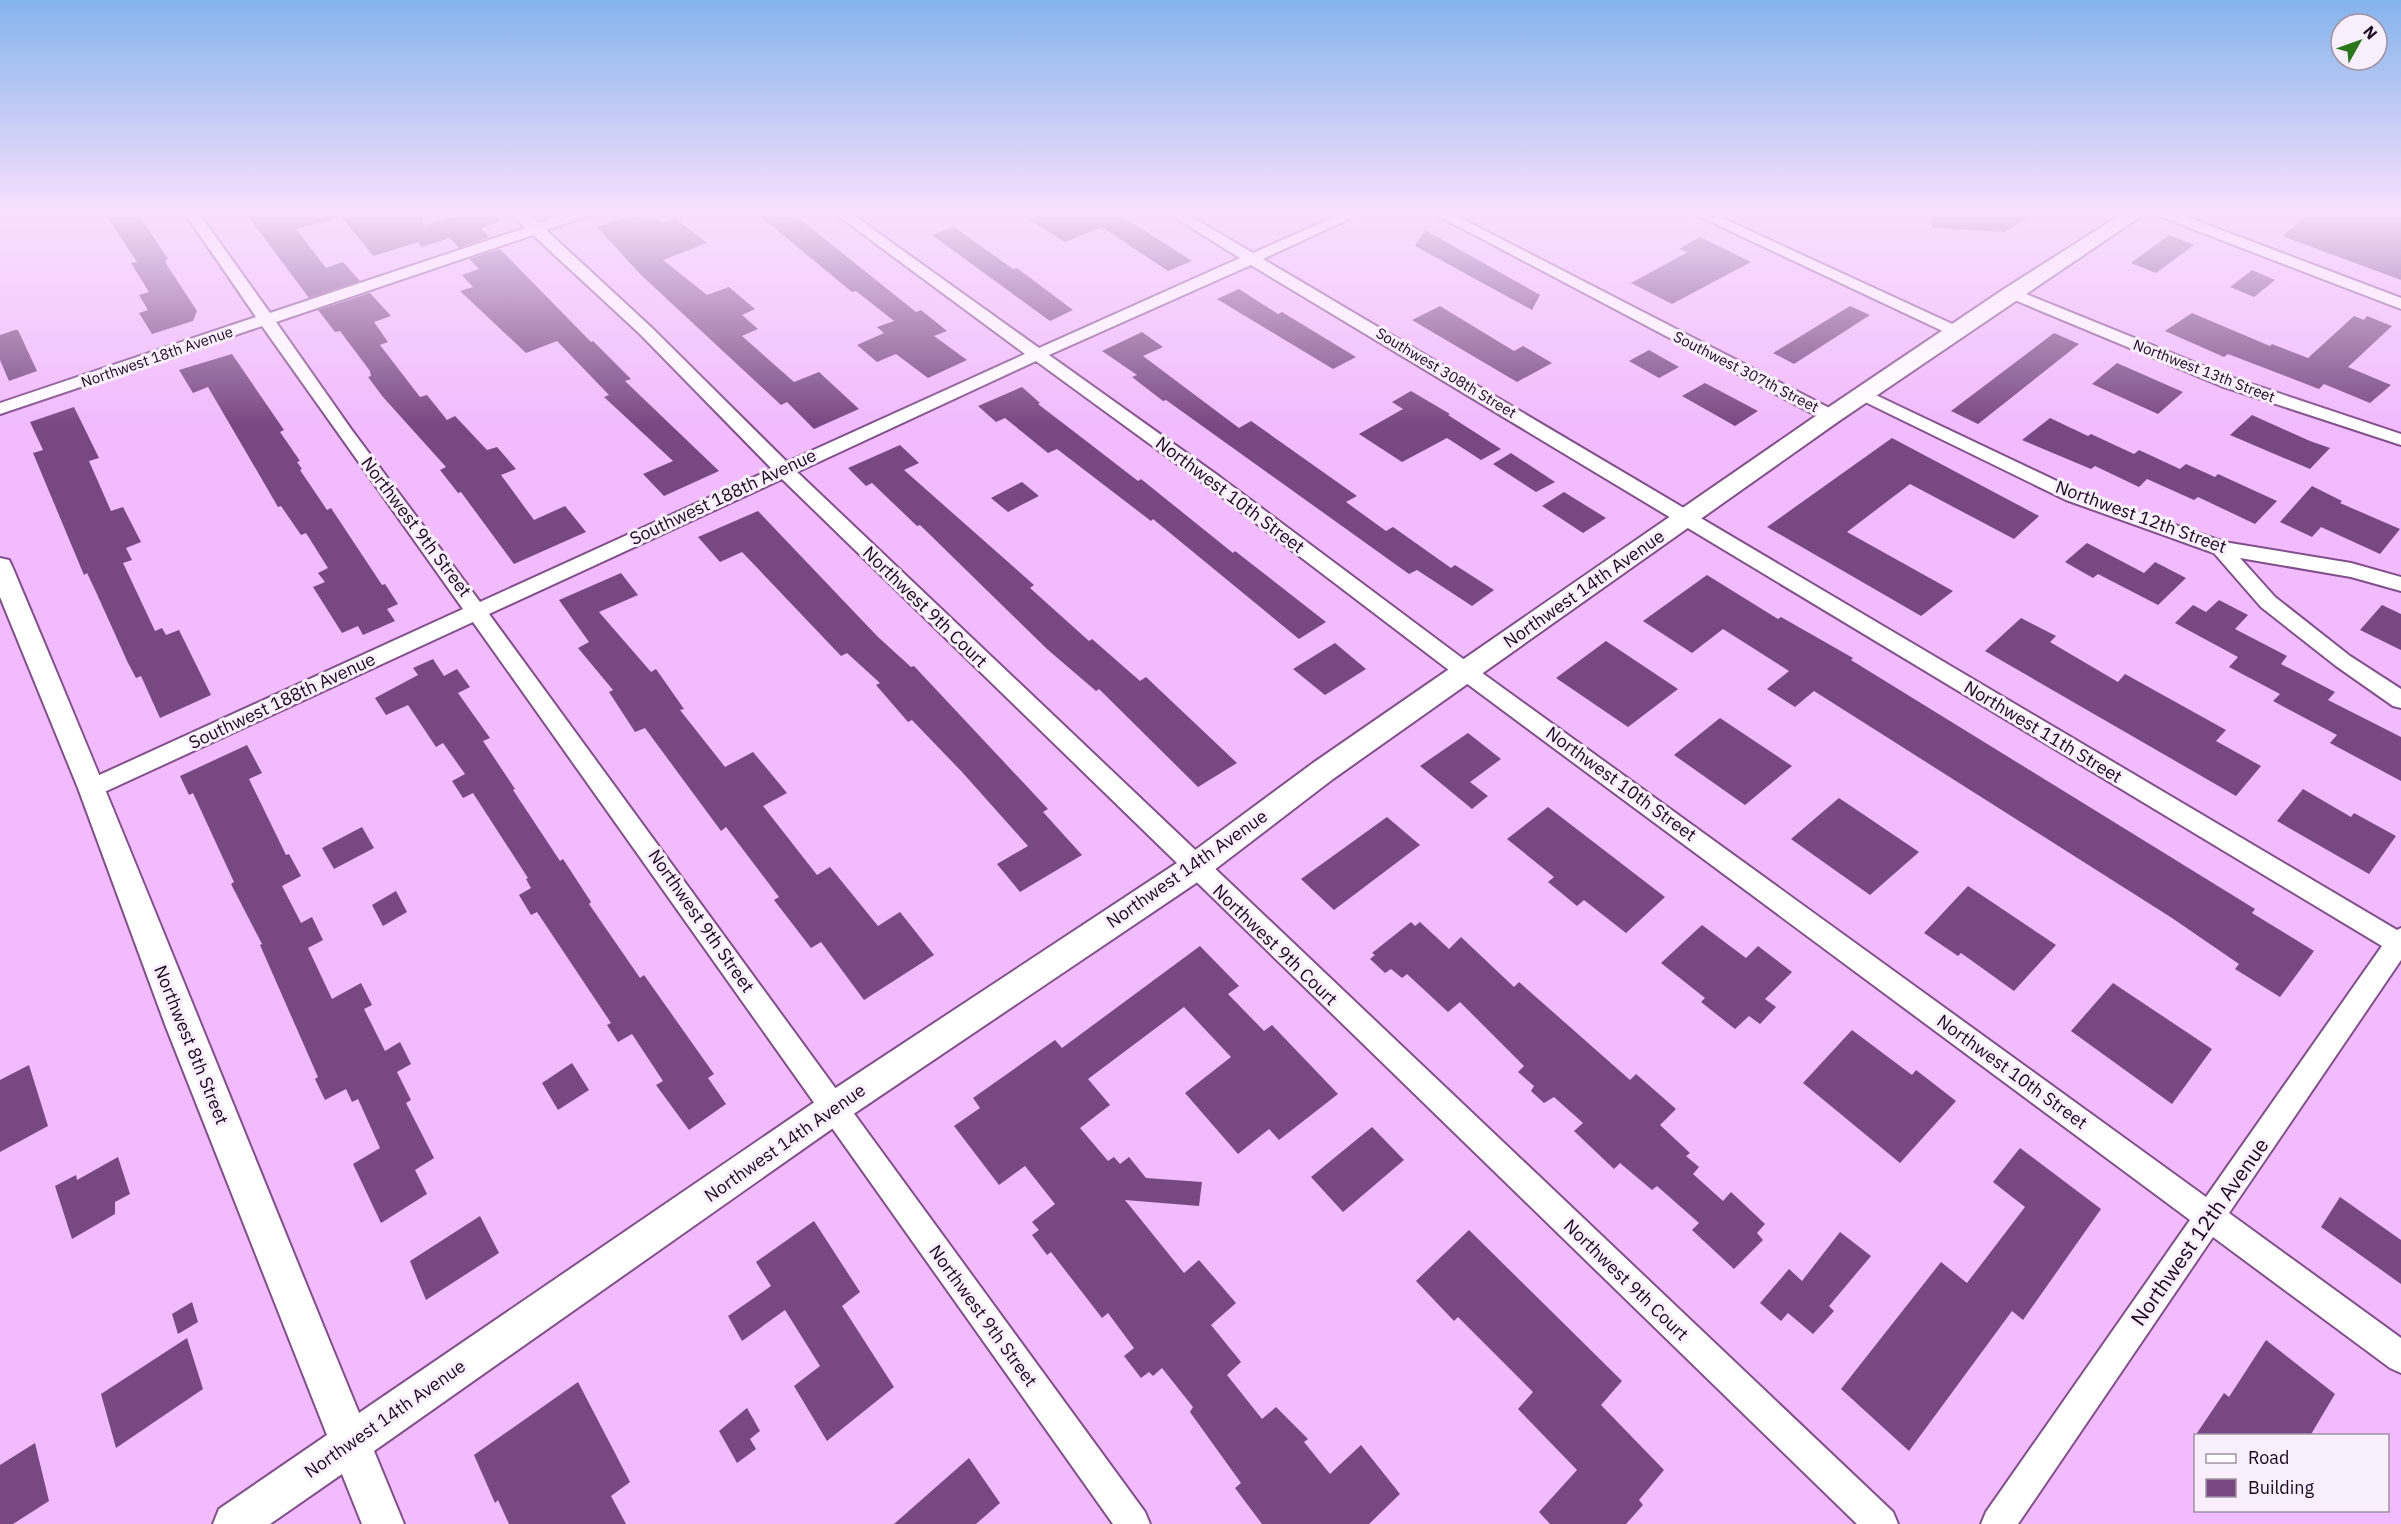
<svg xmlns="http://www.w3.org/2000/svg" width="2401" height="1524" font-family="'IBM Plex Sans',sans-serif">
	<style>
		.building { fill: #784882 }
		.lines { fill: none; stroke-linecap: round; stroke-linejoin: round }
		.minor-casing { stroke: #81508b; stroke-width: 4 }
		.tertiary-casing { stroke: #81508b; stroke-width: 4 }
		.minor { fill: #fff; fill-rule: evenodd }
		.tertiary { fill: #fff; fill-rule: evenodd }
		.labels { text-anchor: middle; stroke-width: 6; stroke-linejoin: round; paint-order: stroke }
		.far-street-label { font-size: 15px; fill: #1b071f; stroke: #f9eefb }
		.street-label { font-size: 18px; fill: #1b071f; stroke: #f9eefb }
		.near-street-label { font-size: 21px; fill: #1b071f; stroke: #f9eefb }
	</style>
	<rect width="100%" height="100%" fill="#f1bbfd"/>
	<!-- building -->
	<path class="building" d="M104 212H137L168 259 165 260 167 265 197 311 193 321 152 334 139 313 148 310 139 295 149 292 131 263 137 262Z
		M245 212H336L337 218 296 229 326 268 343 262 360 281 309 298Z
		M338 212H422L424 226 469 212H496L499 222 481 228 489 237 459 248 450 238 422 247 418 242 373 256Z
		M755 212H791L916 312 921 310 947 331 934 336 967 360 928 378 896 354 877 362 857 345 884 333 877 327 894 321 856 291 852 292Z
		M1017 212H1137L1125 218 1192 261 1168 271 1102 227 1065 242Z
		M1932 212H2036L2005 232 1932 228Z
		M2312 212H2401V280L2282 236Z
		M639 213 646 220 656 217 662 223 675 218 707 243 663 260 707 295 729 287 755 309 742 315 758 329 742 336 794 382 819 372 859 409 814 429 787 402 781 405 640 274 597 227Z
		M954 227 1013 269 1017 268 1073 310 1050 321 932 235Z
		M1425 230 1540 295 1532 310 1415 246Z
		M2169 235 2194 245 2156 273 2131 263Z
		M1700 237 1751 262 1672 304 1631 283 1688 252 1679 249Z
		M500 249 591 342 593 341 631 379 625 381 719 471 664 496 643 474 673 461 604 397 609 395 557 341 526 353 460 291 473 287 462 275 479 269 469 259Z
		M2252 270 2275 280 2254 297 2230 287Z
		M1239 289 1278 314 1282 312 1356 357 1333 369 1217 299Z
		M370 293 391 316 374 322 388 342 380 345 420 397 427 395 447 420 455 416 487 450 497 447 516 469 501 475 534 520 565 506 586 532 514 564 461 492 458 493 440 470 446 467 383 397 368 377 371 376 370 371 340 331 335 332 318 310Z
		M1440 306 1514 351 1523 346 1552 363 1517 382 1412 320Z
		M1850 306 1870 315 1794 364 1773 353Z
		M2192 313 2270 346 2272 344 2308 358 2354 316 2364 320 2367 316 2392 326 2348 367 2391 385 2370 403 2324 384 2319 389 2228 354 2224 357 2165 331Z
		M15 330H18L37 371 9 381 0 360V335Z
		M1142 332 1163 347 1143 356 1239 428 1251 421 1357 496 1346 502 1386 531 1393 527 1451 568 1455 565 1494 590 1472 606 1417 570 1409 574 1166 400 1163 401 1132 377 1137 375 1102 351Z
		M2054 333 2079 344 1978 424 1951 411Z
		M1649 350 1679 367 1659 378 1629 361Z
		M232 354 284 430 280 432 300 461 297 462 302 469 300 470 327 510 331 508 382 585 385 584 398 604 387 609 395 621 363 635 358 626 342 633 313 587 325 582 318 573 328 568 306 533 301 535 281 506 278 507 208 387 193 393 179 370Z
		M2117 363 2183 392 2158 414 2092 384Z
		M1705 383 1758 411 1735 426 1682 396Z
		M1022 387 1040 403 1038 404 1094 447 1138 481 1141 479 1233 553 1235 551 1326 622 1299 639 1153 519 1151 521 1057 449 1048 453 1005 418 996 422 978 406Z
		M1411 391 1450 414 1448 415 1501 449 1481 460 1447 438 1402 462 1359 434 1403 409 1392 402Z
		M74 407 99 458 89 461 111 511 123 507 141 542 126 548 132 560 123 563 155 631 162 628 166 635 179 630 211 695 160 718 141 676 136 678 128 663 96 592 87 573 84 575 33 453 43 450 30 422Z
		M2252 415 2310 441 2330 448 2310 469 2230 435Z
		M2050 418 2088 436 2091 434 2134 454 2139 450 2180 469 2186 464 2215 477 2218 474 2277 501 2255 524 2198 497 2194 500 2147 479 2139 487 2095 466 2091 469 2022 440Z
		M1892 438 2039 516 2014 539 1910 484 1847 532 1953 591 1921 616 1767 527Z
		M900 445 919 463 904 470 1034 585 1030 588 1089 641 1092 639 1140 681 1146 677 1237 763 1198 787 1099 689 1096 691 1047 649 920 525 917 526 872 483 866 486 848 468Z
		M1511 453 1555 482 1536 492 1493 464Z
		M1022 482 1039 496 1008 512 991 498Z
		M2312 486 2342 501 2340 503 2400 529 2380 554 2321 527 2312 537 2280 522Z
		M1564 492 1606 518 1583 533 1542 506Z
		M758 511 878 637 911 667 914 666 1048 809 1043 812 1082 855 1020 892 997 864 1028 846 962 772 912 720 908 722 876 685 880 683 847 653 841 656 742 552 720 562 698 537Z
		M2087 543 2144 573 2155 562 2186 578 2158 605 2098 574 2093 578 2065 562Z
		M621 573 638 595 599 612 651 672 656 669 684 709 680 710 725 767 753 752 787 793 763 806 817 875 830 867 878 926 900 912 934 955 864 1000 821 942 811 948 774 900 779 897 726 827 721 831 645 728 635 732 609 692 613 690 578 648 589 642 559 600Z
		M1707 575 1778 619 1781 617 1853 658 1851 660 2255 909 2252 913 2314 951 2280 997 2235 969 2239 964 2172 918 1814 691 1795 707 1767 689 1789 671 1723 629 1692 653 1643 621Z
		M2219 600 2248 615 2235 629 2287 656 2281 664 2335 692 2328 700 2401 737V781L2330 743 2337 735 2273 701 2280 694 2229 667 2238 657 2175 623 2193 605 2206 612Z
		M2382 605 2401 614V650L2360 630Z
		M2021 618 2056 636 2050 642 2118 682 2125 674 2226 730 2216 741 2261 766 2236 796 1985 651Z
		M1606 641 1678 689 1628 727 1556 678Z
		M1335 643 1366 669 1325 695 1293 669Z
		M433 659 444 676 457 669 470 687 458 693 490 738 483 741 515 789 513 790 560 861 563 859 591 902 589 904 640 978 644 975 714 1074 708 1078 726 1104 689 1130 656 1085 663 1081 632 1034 618 1042 607 1025 611 1023 537 912 531 915 519 895 531 888 526 879 528 878 473 793 463 798 452 781 465 774 443 743 436 747 408 705 386 715 375 698 418 675 413 668Z
		M1720 718 1792 766 1745 805 1674 755Z
		M1468 733 1501 759 1470 782 1488 796 1472 809 1420 766Z
		M247 745 262 773 249 779 286 855 289 854 301 876 282 886 301 923 312 917 323 940 308 948 332 999 361 983 372 1005 364 1009 385 1051 400 1042 411 1064 397 1072 411 1100 406 1103 434 1158 415 1170 427 1194 381 1223 353 1164 380 1148 358 1099 352 1102 346 1089 325 1100 315 1079 318 1077 260 945 262 944 231 884 234 882 193 793 189 795 180 776Z
		M2303 789 2351 817 2354 813 2396 836 2369 874 2277 821Z
		M1839 798 1919 852 1870 895 1791 839Z
		M1548 807 1665 897 1626 933 1584 900 1577 906 1548 882 1554 877 1507 839Z
		M1387 817 1420 845 1334 910 1301 879Z
		M362 827 374 848 334 869 322 848Z
		M1968 886 2056 945 2014 991 1961 953 1958 956 1924 933Z
		M396 891 407 912 383 926 372 905Z
		M1411 922 1415 926 1420 922 1449 949 1461 937 1514 987 1519 982 1630 1080 1636 1074 1676 1109 1660 1125 1690 1153 1686 1156 1699 1167 1693 1174 1723 1201 1731 1192 1765 1224 1757 1233 1763 1240 1734 1269 1692 1230 1699 1223 1657 1186 1652 1190 1620 1163 1614 1169 1574 1131 1583 1123 1554 1097 1544 1103 1531 1091 1534 1086 1518 1072 1524 1066 1460 1002 1448 1012 1407 974 1402 978 1391 969 1385 973 1370 959 1375 955 1372 953Z
		M1702 925 1746 958 1758 946 1792 972 1765 999 1776 1007 1760 1024 1749 1016 1735 1029 1701 1002 1705 998 1661 963Z
		M1200 946 1239 986 1228 994 1264 1031 1272 1025 1338 1094 1279 1140 1269 1129 1238 1154 1185 1093 1231 1057 1184 1007 1088 1079 1110 1105 1080 1128 1108 1161 1114 1157 1120 1164 1129 1157 1146 1178 1202 1182 1199 1206 1125 1200 1184 1273 1199 1260 1236 1303 1211 1325 1241 1362 1227 1375 1262 1419 1276 1407 1308 1439 1304 1442 1330 1474 1361 1445 1400 1494 1369 1524H1262L1235 1488 1241 1483 1190 1412 1193 1407 1162 1368 1153 1376 1149 1372 1141 1378 1124 1356 1134 1348 1108 1313 1102 1318 1051 1252 1047 1255 1032 1235 1039 1230 1032 1222 1055 1204 1025 1166 999 1185 954 1126 980 1108 973 1098 1055 1040 1062 1048Z
		M2113 983 2212 1049 2172 1104 2071 1031Z
		M1852 1030 1912 1075 1916 1070 1956 1101 1900 1163 1803 1083Z
		M572 1063 589 1090 558 1110 542 1083Z
		M29 1065 48 1126 0 1152V1080Z
		M1372 1127 1404 1160 1343 1212 1311 1177Z
		M2020 1148 2101 1209 2023 1320 2012 1311 1909 1451 1841 1389 1941 1262 1967 1283 2025 1207 1993 1182Z
		M118 1157 130 1194 115 1202V1214L72 1239 55 1186 76 1175 77 1180Z
		M2340 1197 2401 1240V1284L2321 1227Z
		M480 1216 499 1253 426 1300 410 1261Z
		M814 1221 860 1292 842 1306 894 1387 827 1441 794 1386 820 1366 785 1310 742 1341 728 1316 771 1286 756 1262Z
		M1469 1230 1622 1381 1601 1405 1664 1470 1639 1500 1643 1505 1626 1524H1550L1539 1512 1577 1470 1518 1409 1533 1392 1458 1317 1454 1321 1416 1281Z
		M1840 1232 1871 1256 1829 1306 1834 1311 1813 1334 1788 1313 1781 1321 1760 1303 1789 1269 1802 1281Z
		M192 1302 198 1322 178 1334 172 1314Z
		M187 1338 203 1389 116 1448 101 1394Z
		M2266 1340 2335 1394 2310 1436H2195L2224 1393 2229 1397Z
		M578 1382 630 1482 611 1496 626 1524H509L498 1500 495 1503 474 1455Z
		M747 1408 760 1431 750 1439 756 1449 737 1463 719 1431Z
		M35 1443 49 1501 13 1524H0V1465Z
		M969 1458 1000 1503 976 1524H894Z"/>
	<g class="lines">
		<!-- minor casing -->
		<g class="minor-casing">
			<path id="minor" d="M184 212H198L270 313 525 228 510 212H525L538 223 572 212H593L591 215 546 230 652 328 787 462 1025 354 833 212H849L1039 348 1240 258 1166 212H1183L1253 253 1345 212H1364L1263 259 2397 930 2401 928V960L2229 1213 2401 1338V1373L2390 1368 2213 1237 2018 1524H1981L1986 1512 2190 1220 1458 677 1206 485 1036 361 797 472 1893 1512 1898 1524H1857L782 479 489 614 1145 1512 1150 1524H1113L473 622 100 794 92 797 84 794 81 788 84 782 463 609 262 326 0 414V403L256 317ZM533 235 640 334 772 469 480 602 351 429 276 322ZM1251 265 2382 946 2206 1197 1474 667 1220 477 1049 355Z
				M1431 212H1449L1837 412 1840 416 1831 421 1825 420Z
				M1690 212H1709L1961 328 1963 331 1961 334H1949Z
				M2154 212H2174L2401 298V309L2156 215Z
				M2011 288 2233 378 2401 434V445L2221 386 2005 296 2003 293 2005 290Z
				M1863 389 2080 492 2224 542 2351 563 2401 577V591L2351 577 2240 558 2275 597 2350 656 2401 689V708L2393 706 2336 666 2261 607 2214 553 2066 500 1857 398 1854 394Z"/>
		</g>
		<!-- tertiary casing -->
		<g class="tertiary-casing">
			<path id="tertiary" d="M2125 212H2147L1839 421 1333 779 1205 877 846 1119 374 1451 404 1524H362L342 1474 270 1524H213L219 1509 327 1435 166 1027 78 788 0 597V558L9 560 12 566C131 847 243 1131 359 1413L822 1097 1183 859 1313 763 1823 411 2004 289Z"/>
		</g>
		<!-- minor -->
		<use href="#minor" class="minor"/>
		<!-- tertiary -->
		<use href="#tertiary" class="tertiary"/>
	</g>
	<!-- sky -->
	<linearGradient id="sky" x2="0" y2="1"><stop stop-color="#85b4ec"/><stop offset="0.5" stop-color="#f9e0fe"/><stop offset="1" stop-color="#f9e0fe" stop-opacity="0"/></linearGradient>
	<rect width="2401" height="425" fill="url(#sky)"/>
	<g class="labels">
		<!-- far-street labels -->
		<g class="far-street-label">
			<text transform="translate(157 357) rotate(-19)" y="5">Northwest 18th Avenue</text>
			<text transform="translate(2204 371) rotate(21)" y="5">Northwest 13th Street</text>
			<text transform="translate(1746 372) rotate(27)" y="5">Southwest 307th Street</text>
			<text transform="translate(1446 373) rotate(31)" y="5">Southwest 308th Street</text>
		</g>
		<!-- street labels -->
		<g class="street-label">
			<text transform="translate(1230 495) rotate(37)" y="6">Northwest 10th Street</text>
			<text transform="translate(723 497) rotate(-25)" y="6">Southwest 188th Avenue</text>
			<text transform="translate(2141 517) rotate(20)" y="6">Northwest 12th Street</text>
			<text transform="translate(416 527) rotate(53)" y="6">Northwest 9th Street</text>
			<text transform="translate(1584 589) rotate(-35)" y="6">Northwest 14th Avenue</text>
			<text transform="translate(925 607) rotate(44)" y="6">Northwest 9th Court</text>
			<text transform="translate(282 701) rotate(-25)" y="6">Southwest 188th Avenue</text>
			<text transform="translate(2043 732) rotate(31)" y="6">Northwest 11th Street</text>
			<text transform="translate(1621 784) rotate(36)" y="6">Northwest 10th Street</text>
			<text transform="translate(1187 869) rotate(-35)" y="6">Northwest 14th Avenue</text>
			<text transform="translate(701 921) rotate(55)" y="6">Northwest 9th Street</text>
			<text transform="translate(1275 945) rotate(44)" y="6">Northwest 9th Court</text>
			<text transform="translate(191 1045) rotate(68)" y="6">Northwest 8th Street</text>
			<text transform="translate(2012 1072) rotate(36)" y="6">Northwest 10th Street</text>
			<text transform="translate(785 1143) rotate(-35)" y="6">Northwest 14th Avenue</text>
			<text transform="translate(1626 1280) rotate(44)" y="6">Northwest 9th Court</text>
			<text transform="translate(983 1316) rotate(54)" y="6">Northwest 9th Street</text>
			<text transform="translate(385 1419) rotate(-35)" y="6">Northwest 14th Avenue</text>
		</g>
		<!-- near-street labels -->
		<g class="near-street-label">
			<text transform="translate(2200 1232) rotate(-55)" y="7">Northwest 12th Avenue</text>
		</g>
	</g>
	<!-- legend -->
	<rect x="2194" y="1434" width="195" height="78" fill="#f9eefb" stroke="#a092a3" stroke-width="1.5"/>
	<rect x="2206" y="1454" width="30" height="9" fill="#ffffff" stroke="#a092a3" stroke-width="1.5"/>
	<text x="2248" y="1464" font-size="18" fill="#1b071f">Road</text>
	<rect x="2206" y="1479" width="30" height="18" fill="#784882" stroke="#a092a3" stroke-width="1.5"/>
	<text x="2248" y="1494" font-size="18" fill="#1b071f">Building</text>
	<!-- north arrow -->
	<g transform="translate(2359 42) rotate(50)"><circle r="28" fill="#f9eefb" stroke="#a092a3" stroke-width="1.5"/>
	<path d="M0-4.5L10 22L0 15L-10 22Z" fill="#2b751a"/>
	<text y="-9" font-size="16" font-weight="bold" text-anchor="middle" fill="#1b071f">N</text>
	</g>
</svg>
